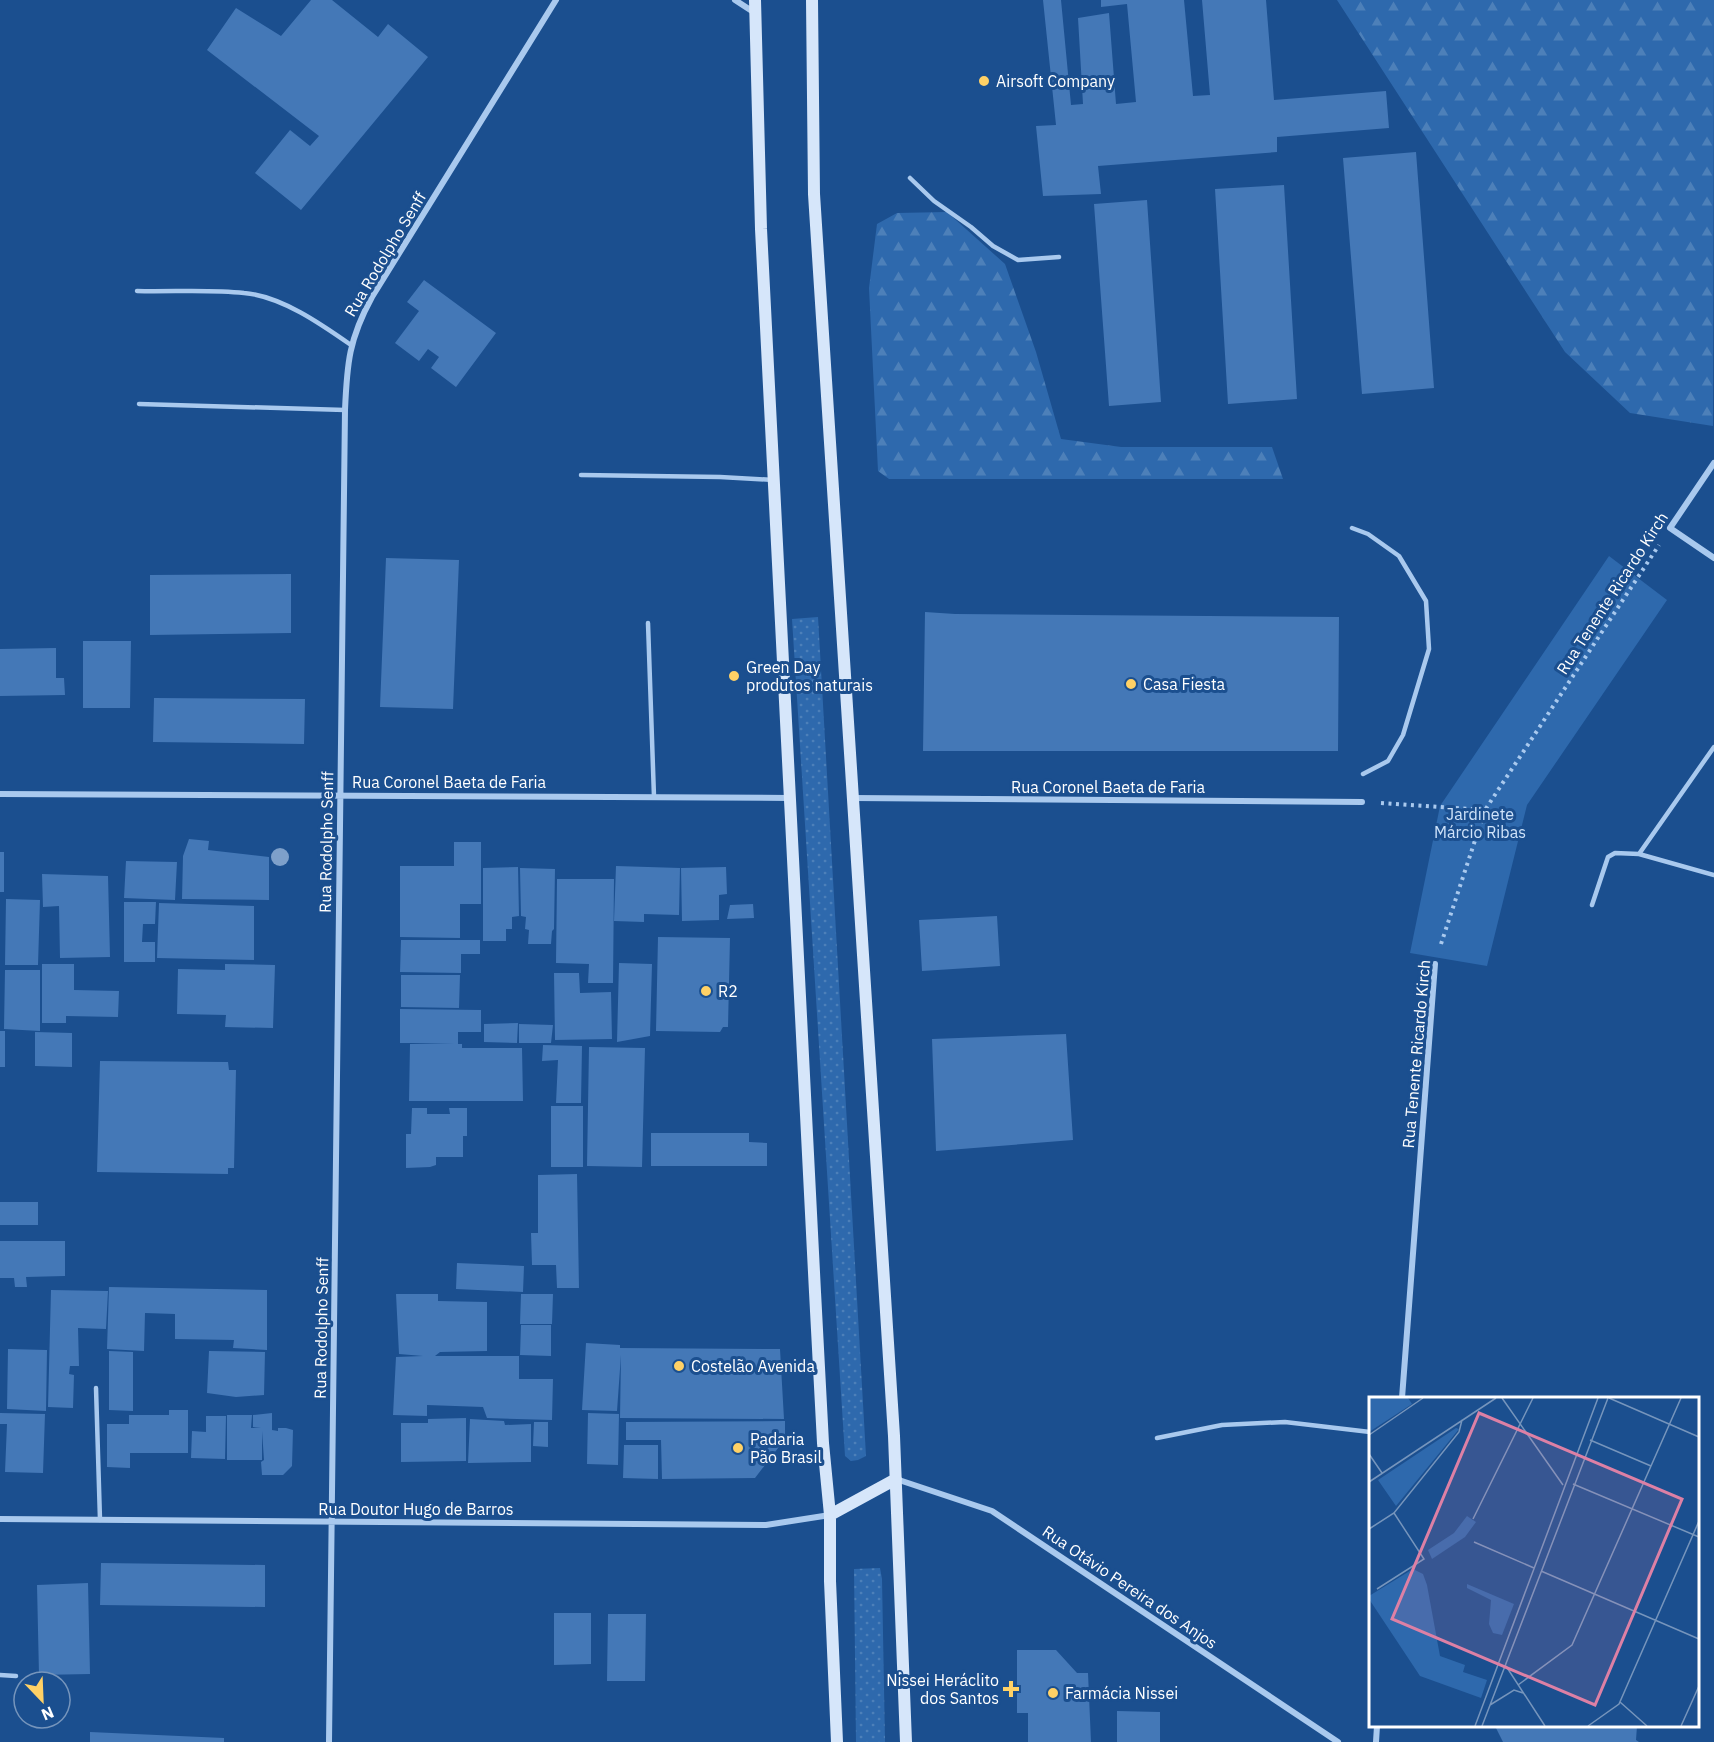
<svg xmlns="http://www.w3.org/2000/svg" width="1714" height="1742" font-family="'IBM Plex Sans',sans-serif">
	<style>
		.grass { fill: url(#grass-dots) }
		.forest { fill: url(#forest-firs) }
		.park { fill: #2e69ad }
		.building { fill: #4478b7 }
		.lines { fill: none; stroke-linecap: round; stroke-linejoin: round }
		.path { stroke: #a9c9ee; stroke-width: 4; stroke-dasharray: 3 4.5; stroke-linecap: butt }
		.lane { stroke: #a9c9ee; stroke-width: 4.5 }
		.street { stroke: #a9c9ee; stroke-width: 6 }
		.secondary { stroke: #d6e6fa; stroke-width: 12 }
		.tree { fill: #7ea0ca }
		.poi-dot { fill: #ffd166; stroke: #1b4f8f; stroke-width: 2 }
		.labels { text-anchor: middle; stroke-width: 6; stroke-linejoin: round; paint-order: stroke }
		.poi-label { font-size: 16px; fill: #fff; stroke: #1b4f8f; text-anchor: start }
		.street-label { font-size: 16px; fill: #fff; stroke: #1b4f8f }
		.park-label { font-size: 16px; fill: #cfe3fa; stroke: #1b4f8f }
		.inset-road { fill: none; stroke: #7695bc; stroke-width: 1.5 }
		.view { fill: #dd80a5; fill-opacity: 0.15; stroke: #dd80a5; stroke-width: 3 }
		.inset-edge { fill: none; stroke: #fff; stroke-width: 3 }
	</style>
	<defs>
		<pattern id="grass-dots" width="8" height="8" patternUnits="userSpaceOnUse" patternTransform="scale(1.5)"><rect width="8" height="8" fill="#2e69ad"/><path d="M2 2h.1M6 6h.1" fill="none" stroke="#4d80b9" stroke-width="1.8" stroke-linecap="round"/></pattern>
		<pattern id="forest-firs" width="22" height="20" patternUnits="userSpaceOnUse" patternTransform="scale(1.5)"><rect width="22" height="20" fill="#2e69ad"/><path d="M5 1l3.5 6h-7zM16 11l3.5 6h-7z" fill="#4d80b9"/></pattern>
	</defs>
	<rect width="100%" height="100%" fill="#1b4f8f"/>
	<!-- grass -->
	<path class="grass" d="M818 617 866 1456 858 1460 851 1461 845 1456 792 619Z
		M880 1568 882 1579 885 1742H856L854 1569Z"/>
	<!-- forest -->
	<path class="forest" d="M1337 0H1714L1713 426 1630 413 1565 352Z
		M947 212 1005 264 1036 352 1061 439 1121 447H1272L1283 479H889L878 471 869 288 877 224 897 213Z"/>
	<!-- park -->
	<path class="park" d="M1609 556 1667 600 1527 805 1487 966 1410 953 1440 806Z"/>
	<!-- building -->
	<path class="building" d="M311 0H332L378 37 388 24 428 57 301 210 255 173 290 130 310 146 319 136 207 50 236 8 281 36Z
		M1043 0H1061L1071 105 1083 104 1078 18 1109 13 1116 104 1136 102 1127 4 1101 7V0H1184L1193 96 1210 95 1202 0H1266L1274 100 1386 91 1389 128 1277 137V152L1098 166 1101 194 1043 196 1036 126 1056 125Z
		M1416 152 1434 388 1362 394 1343 158Z
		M1284 185 1297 399 1228 404 1215 189Z
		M1147 200 1161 402 1109 406 1094 204Z
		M424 280 496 333 456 387 431 368 439 357 428 349 419 361 395 343 419 311 407 302Z
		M386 558 459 560 453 709 380 707Z
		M291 574V633L150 635V575Z
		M925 612 955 614 1339 617 1338 751H923Z
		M83 641H131L130 708H83Z
		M56 648V678H64L65 695 0 696V649Z
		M154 698 305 699 304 744 153 742Z
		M189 839 209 841 208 850 269 857V900L182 899 183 856Z
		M454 842H481V904H460V938L400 937V866H454Z
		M0 852H4V892H0Z
		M126 861 177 862 175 900 124 898Z
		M616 866 680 868 679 915 644 914V922L614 921Z
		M518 867 519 916 512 917V929H506V941H483V868Z
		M726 867 727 894 719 895V920L682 921 681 868Z
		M520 868 555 869 554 929 552 931 551 944H528L529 930 525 929 526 917 521 916Z
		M42 874 108 876 110 957 60 958 59 906 43 907Z
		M557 879H614L613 983H588L589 964 556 963Z
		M6 899 40 900 38 965H5Z
		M124 902H156L155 924H143L142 942H155V962H124Z
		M159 903 254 906V960L157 958Z
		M753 904 754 918 727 919 730 905Z
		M997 916 1000 966 922 971 919 920Z
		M658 937 730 938 728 1027H723L720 1032 656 1031Z
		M401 940H480V954H461V973L400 972Z
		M619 963 652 964 650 1036 617 1042Z
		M42 964H74V990L119 991 118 1017 66 1016V1023H42Z
		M225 964 275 965 273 1028 225 1027 226 1015 177 1014 178 969 225 970Z
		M5 970H40V1031L4 1029Z
		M554 973H579L580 993 611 992 612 1039 555 1040Z
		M401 975H460L459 1008 401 1007Z
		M400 1009 481 1010V1032H458V1044H462V1048H522L523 1101H409L410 1044 454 1043H400Z
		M518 1023 517 1043 484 1042V1024Z
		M519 1024 553 1025 551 1043H519Z
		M0 1031H5V1067H0Z
		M35 1032 72 1033V1067L35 1066Z
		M1066 1034 1073 1140 936 1151 932 1039Z
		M543 1045 582 1046 581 1103H556L558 1060 542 1061Z
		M589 1047 645 1048 642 1167 587 1166Z
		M100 1061 228 1062 229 1070H236L234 1168H228V1174L97 1172Z
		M551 1106H583V1167H551Z
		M412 1108H427V1114H450L449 1108H467V1136H463V1157H436V1165L430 1167 406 1168V1134H411Z
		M651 1133H749V1142L767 1143V1166H651Z
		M577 1174 579 1288H557L556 1265H532L531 1233H538V1175Z
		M0 1202H38V1225H0Z
		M0 1241H65V1276L26 1277 27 1287H15L14 1278H0Z
		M457 1263 524 1266 523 1292 456 1289Z
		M109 1287 267 1290V1350L233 1348 234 1340 175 1339V1314L145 1313 144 1351 107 1349Z
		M51 1290 108 1291 106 1329 78 1328 79 1366H70L69 1374 74 1375 73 1408 48 1407Z
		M396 1294H438V1301L487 1302V1351L440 1352 435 1356H519V1379H553L552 1420 487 1418 483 1407 427 1405V1416L393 1415 396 1357 423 1356 399 1354Z
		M521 1294H553L552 1324H520Z
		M521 1325H551V1356L520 1355Z
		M586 1343 620 1345V1348L780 1349 784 1419 620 1418 621 1355 617 1411 582 1410Z
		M8 1349 47 1350 46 1411 7 1409Z
		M109 1351 133 1352V1411L109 1410Z
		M209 1351 265 1352 264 1395 236 1397 207 1393Z
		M169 1410H188V1453H130V1468L107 1467V1424H129V1415H169Z
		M0 1413 45 1414 43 1473 5 1472 7 1424H0Z
		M272 1413V1430L278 1431V1428H286L293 1430 292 1466 283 1475H262L261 1462 264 1460 262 1431V1460H227V1415H252L251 1428H261L253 1427V1415Z
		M588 1413 619 1414 618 1465 587 1464Z
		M206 1416H226L225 1459 191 1458 192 1431 206 1432Z
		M466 1418V1461L401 1462V1423H428V1419Z
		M470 1419 504 1421 505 1425 531 1424V1462L468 1463Z
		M785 1421V1439L755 1478 662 1479 661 1440H626V1422Z
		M534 1422H548V1447L533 1446Z
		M624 1445H658V1479L623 1478Z
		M101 1563 265 1565V1607L100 1605Z
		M88 1583 90 1674 39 1675 37 1585Z
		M554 1613H591V1664L554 1665Z
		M608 1614H646L645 1681H607Z
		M1017 1650H1056L1077 1673H1088L1091 1742H1028V1713H1017Z
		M1117 1711 1160 1712V1742H1117Z
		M1495 1726H1637L1636 1740 1639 1742H1503Z
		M90 1732 224 1738V1742H90Z"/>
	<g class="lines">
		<!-- path -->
		<path class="path" d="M1381 803 1485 810
			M1441 944 1485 810 1659 545"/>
		<!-- lane -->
		<path class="lane" d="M910 178 934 201 971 227 993 246 1018 260 1059 257
			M137 291C172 292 209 289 244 293 281 296 321 324 351 345
			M139 404 345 410
			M581 475 720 477 774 480
			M1352 528 1368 534 1399 556 1426 601 1429 649 1403 735 1388 761 1363 774
			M648 623 654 797
			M1639 854 1714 875
			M1592 905 1608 857 1615 853 1639 854 1714 747
			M96 1388 100 1520
			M1157 1438 1222 1425 1285 1422 1370 1432
			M0 1675 16 1676"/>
		<!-- street -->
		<path class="street" d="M735 0 755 13
			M1714 463 1670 528 1714 558
			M0 794 790 798
			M853 798 1362 802
			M1402 1398 1435 964
			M896 1479 992 1511 1338 1742
			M0 1519 766 1525 830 1515
			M329 1742 345 410C347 363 349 339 372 297L556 0
			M1376 1742 1377 1726"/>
		<!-- secondary -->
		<path class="secondary" d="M755 0 761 229 815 1292 823 1443 830 1515V1581L837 1742
			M812 0 814 194 894 1436 906 1742
			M830 1515 896 1479"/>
	</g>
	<!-- trees -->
	<circle class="tree" cx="280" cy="857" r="9"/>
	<!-- markers -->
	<g class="poi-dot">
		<circle cx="984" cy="81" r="6"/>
		<circle cx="734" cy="676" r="6"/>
		<circle cx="1131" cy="684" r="6"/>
		<circle cx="706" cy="991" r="6"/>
		<circle cx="679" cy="1366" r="6"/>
		<circle cx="738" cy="1448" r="6"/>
		<path d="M1008 1680h6v6h6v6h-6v6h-6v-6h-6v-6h6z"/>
		<circle cx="1053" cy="1693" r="6"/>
	</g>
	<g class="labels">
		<!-- poi labels -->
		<g class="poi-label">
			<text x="996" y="87">Airsoft Company</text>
			<text x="746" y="673">Green Day<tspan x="746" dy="18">produtos naturais</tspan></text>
			<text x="1143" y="690">Casa Fiesta</text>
			<text x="718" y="997">R2</text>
			<text x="691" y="1372">Costelão Avenida</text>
			<text x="750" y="1445">Padaria<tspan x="750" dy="18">Pão Brasil</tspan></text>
			<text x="999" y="1686" text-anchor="end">Nissei Heráclito<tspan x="999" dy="18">dos Santos</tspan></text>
			<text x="1065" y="1699">Farmácia Nissei</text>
		</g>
		<!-- street labels -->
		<g class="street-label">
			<text transform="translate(385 254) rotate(-59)" y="6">Rua Rodolpho Senff</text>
			<text transform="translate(1612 593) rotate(-57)" y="6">Rua Tenente Ricardo Kirch</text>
			<text x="449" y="788">Rua Coronel Baeta de Faria</text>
			<text x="1108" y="793">Rua Coronel Baeta de Faria</text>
			<text transform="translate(326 842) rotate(-89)" y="6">Rua Rodolpho Senff</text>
			<text transform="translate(1416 1054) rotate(-85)" y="6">Rua Tenente Ricardo Kirch</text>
			<text transform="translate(321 1328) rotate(-89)" y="6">Rua Rodolpho Senff</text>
			<text x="416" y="1515">Rua Doutor Hugo de Barros</text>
			<text transform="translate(1130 1587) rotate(34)" y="6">Rua Otávio Pereira dos Anjos</text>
		</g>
		<!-- park labels -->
		<g class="park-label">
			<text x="1480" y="820">Jardinete<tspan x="1480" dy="18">Márcio Ribas</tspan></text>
		</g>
	</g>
	<!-- overview -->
	<g transform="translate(1369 1397)">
		<rect width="330" height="330" fill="#1b4f8f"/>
		<path d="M44 172 54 177 58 188 71 259 96 268 94 275 118 283 112 301 51 279 0 202V199ZM98 187 145 207 133 238 124 236 120 227 122 203 98 191Z" fill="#2e69ad"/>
		<path d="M0 1H39L43 7 0 35ZM87 31 90 32 27 109 9 83ZM98 119 107 125 96 140 63 162 59 153 85 136Z" fill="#2e69ad"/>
		<path class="inset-road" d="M133 1 194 88M240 1 330 40M0 38 54 1M221 43 282 69M0 57 13 76M0 85 127 1M204 87 330 140M104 122 164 1M0 132 25 116 90 35 93 23M105 145 165 171M172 174 330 242M8 192 55 162 25 116M137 269 176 329M149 288 203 248 312 1M251 305 278 329M121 308 145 293 154 296M106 329 229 1M113 329 239 1M219 329 250 307 330 124M312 329 330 289"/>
		<path class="view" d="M110 16 313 102 226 308 23 222Z"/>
		<rect width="330" height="330" class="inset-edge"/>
	</g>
	<!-- north arrow -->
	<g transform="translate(42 1700) rotate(157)"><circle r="28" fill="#1b4f8f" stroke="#7695bc" stroke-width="1.5"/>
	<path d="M0-4.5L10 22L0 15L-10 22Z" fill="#ffd166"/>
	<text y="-9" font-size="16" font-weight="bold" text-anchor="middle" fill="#ffffff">N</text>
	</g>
</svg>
